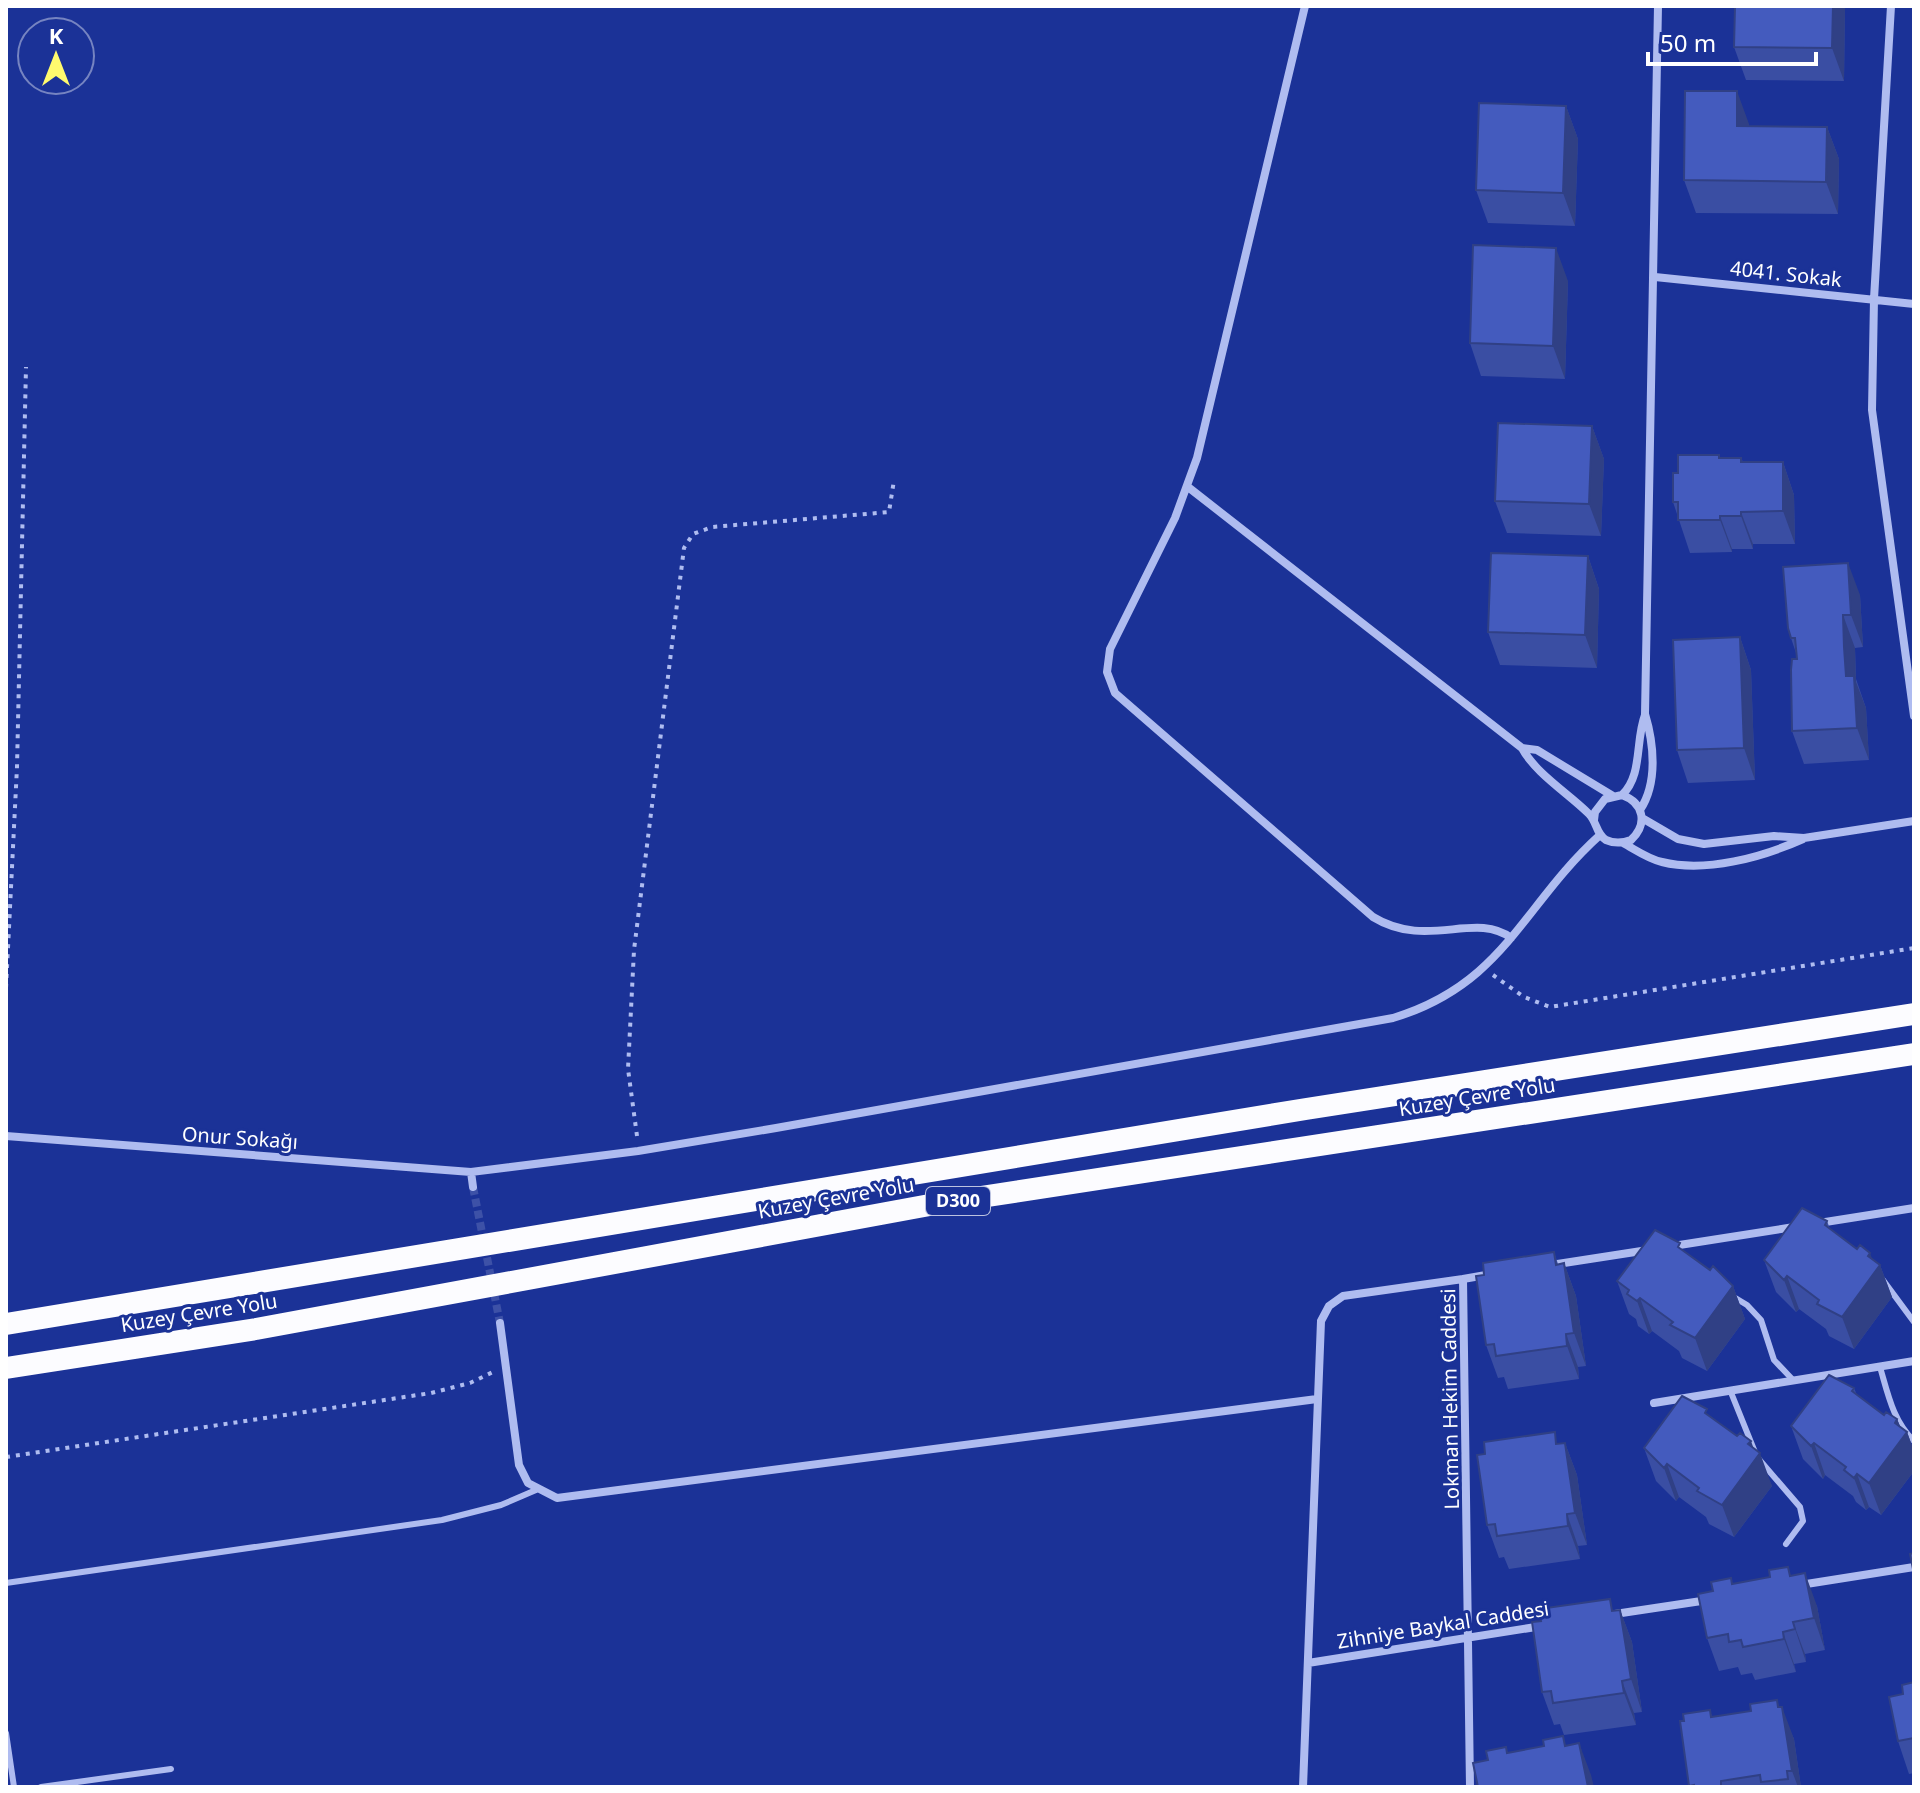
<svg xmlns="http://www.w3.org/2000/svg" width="1920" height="1793" font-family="'Noto Sans',sans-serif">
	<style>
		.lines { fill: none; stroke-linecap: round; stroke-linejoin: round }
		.minor-tunnel { stroke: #3d51a7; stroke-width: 8; stroke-dasharray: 8 4; stroke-linecap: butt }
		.path { stroke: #afbcf0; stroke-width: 4; stroke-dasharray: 4 6; stroke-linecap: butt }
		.service { stroke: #afbcf0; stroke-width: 6 }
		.minor { stroke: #afbcf0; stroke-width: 8 }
		.trunk { stroke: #fcfcff; stroke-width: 22 }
		.wall { fill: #3a4ea3 }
		.shaded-wall { fill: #304085 }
		.building { fill: #445bbe; stroke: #304085; stroke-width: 2 }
		.labels { text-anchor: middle; stroke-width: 6; stroke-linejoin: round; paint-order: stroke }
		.shield { fill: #1b3297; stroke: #bbc2e0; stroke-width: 2 }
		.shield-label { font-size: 18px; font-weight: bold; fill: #fff }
		.street-label { font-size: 20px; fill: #fff; stroke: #1b3297 }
	</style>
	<rect width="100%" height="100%" fill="#1b3297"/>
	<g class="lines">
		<!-- minor-tunnel -->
		<path class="minor-tunnel" d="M473 1187 500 1323"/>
		<!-- path -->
		<path class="path" d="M1493 975 1524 997 1550 1007 1914 948
			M6 988 17 767 26 367
			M637 1136 628 1069 634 950 684 548 693 534 712 527 889 512 894 480
			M6 1457 431 1393 470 1383 493 1372"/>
		<!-- service -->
		<path class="service" d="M1883 1280 1914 1322
			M1732 1296 1747 1305 1761 1320 1774 1360 1793 1380
			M1880 1367C1888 1394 1893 1421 1914 1441
			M1730 1390 1757 1457 1800 1507 1803 1521 1786 1544
			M6 1583 442 1520 501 1505 536 1490
			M6 1733 14 1787
			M41 1787 171 1769"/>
		<!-- minor -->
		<path class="minor" d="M1305 6 1197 458 1175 518 1110 649 1107 672 1115 693 1373 917C1427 950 1475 911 1511 938
			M1891 6 1874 299 1872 410 1914 716
			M1655 277 1914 304
			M1188 487 1522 748C1536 774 1568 793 1589 814 1597 822 1596 834 1606 840 1615 844 1623 843 1631 840 1648 824 1644 803 1622 795L1605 799 1595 812 1594 820
			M1522 748 1537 750 1613 796
			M1622 795C1643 775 1635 741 1645 715
			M1640 810C1658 783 1654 744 1645 714L1658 6
			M1642 818 1678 839 1704 844 1774 836 1804 838 1914 821
			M1623 843C1636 850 1648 859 1662 862 1706 873 1763 857 1803 839
			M6 1136 471 1172 638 1151 776 1128 1393 1018C1505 984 1522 905 1600 835
			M471 1172 473 1187
			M1819 1223 1914 1208
			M1673 1246 1794 1227
			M1551 1265 1648 1250
			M500 1323 519 1465 528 1483 557 1498 1317 1399
			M1654 1403 1914 1361
			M1800 1585 1914 1567
			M1615 1614 1708 1600
			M1308 1663 1542 1626
			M1303 1787 1321 1321 1329 1306 1343 1296 1463 1279
			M1470 1787 1463 1279 1486 1275"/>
		<!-- trunk -->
		<path class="trunk" d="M6 1324 1306 1109 1914 1014
			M6 1368 256 1329 935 1204 1914 1054"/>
	</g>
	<!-- wall -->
	<path class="wall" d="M1845 8 1844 81 1746 80 1734 47Z
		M1566 106 1578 139 1575 226 1488 223 1476 190Z
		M1749 124V126L1827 127 1839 159 1838 214 1696 213 1684 180Z
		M1568 281 1565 379 1481 376 1470 343Z
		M1592 426 1604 459 1601 536 1507 533 1495 501Z
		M1721 458H1741L1743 462H1783L1794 495 1795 544H1753V549H1732V552L1690 553 1673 502 1678 473Z
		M1588 556 1599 589 1597 668 1500 665 1488 632Z
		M1860 595 1863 647 1855 648 1856 679 1866 708 1869 760 1804 764 1792 731 1797 659 1796 653 1791 638Z
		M1740 637 1751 670 1755 780 1688 783 1677 750Z
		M1827 1221 1830 1229 1880 1265 1892 1297 1854 1349 1829 1336 1826 1329 1799 1309 1796 1312 1776 1292 1764 1260Z
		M1683 1251 1733 1286 1745 1319 1707 1371 1682 1358 1679 1351 1652 1331 1649 1334 1638 1326 1636 1319 1629 1314 1617 1281Z
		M1554 1252 1558 1264 1564 1263 1576 1296 1586 1366 1578 1367 1579 1379 1508 1389 1504 1377 1498 1378 1486 1345 1484 1275Z
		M1854 1388 1857 1395 1884 1415 1897 1419 1900 1426 1907 1432 1914 1451V1471L1881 1515 1869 1507 1866 1510 1856 1502 1853 1496 1825 1475 1823 1479 1803 1459 1791 1426Z
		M1710 1417 1753 1448 1772 1486 1734 1537 1709 1524 1706 1517 1679 1497 1676 1501 1656 1481 1644 1448Z
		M1565 1443 1577 1475 1587 1545 1578 1546 1580 1559 1509 1569 1504 1557 1499 1558 1487 1525 1559 1444Z
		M1792 1576 1817 1606 1825 1650 1805 1654 1806 1662 1794 1664 1796 1672 1755 1680 1752 1673 1741 1675 1738 1667 1719 1671 1707 1638 1713 1591 1733 1584Z
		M1620 1610 1632 1642 1642 1712 1634 1713 1636 1725 1564 1735 1560 1724 1554 1725 1542 1692 1614 1611Z
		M1914 1682V1773L1909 1774 1898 1741 1903 1694Z
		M1779 1707 1794 1739 1801 1787H1690L1680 1721H1684L1710 1710 1712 1717Z"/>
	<!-- shaded-wall -->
	<path class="shaded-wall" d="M1833 6H1844L1845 8 1844 81 1832 48Z
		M1737 91 1749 124V158L1737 126Z
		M1566 106 1578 139 1575 226 1563 193Z
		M1827 127 1839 159 1838 214 1826 182Z
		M1556 248 1568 281 1565 379 1553 346Z
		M1592 426 1604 459 1601 536 1589 504Z
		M1783 462 1794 495 1795 544 1783 511Z
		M1741 512 1753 544V549L1741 516Z
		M1720 516 1732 549V552L1720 520Z
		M1588 556 1599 589 1597 668 1585 635Z
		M1848 563 1860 595 1863 647 1851 615Z
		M1843 615 1855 648 1856 682 1866 708 1869 760 1857 728 1846 676Z
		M1740 637 1751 670 1755 780 1744 748Z
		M1870 1253 1876 1270 1880 1265 1892 1297 1854 1349 1842 1317 1868 1256Z
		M1564 1263 1576 1296 1586 1366 1574 1333Z
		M1787 1276 1799 1309 1796 1312 1784 1280Z
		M1733 1286 1745 1319 1707 1371 1695 1338Z
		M1640 1298 1652 1331 1649 1334 1637 1301Z
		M1566 1334 1578 1367 1579 1379 1567 1346Z
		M1897 1419 1904 1436 1907 1432 1914 1451V1471L1881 1515 1869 1483 1895 1423Z
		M1751 1441 1757 1458 1760 1453 1772 1486 1734 1537 1722 1505 1748 1444Z
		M1565 1443 1577 1475 1587 1545 1575 1513Z
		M1814 1443 1825 1475 1823 1479 1811 1446Z
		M1667 1464 1679 1497 1676 1501 1664 1468Z
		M1857 1474 1869 1507 1866 1510 1854 1478Z
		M1567 1514 1578 1546 1580 1559 1568 1526Z
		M1805 1573 1817 1606 1825 1650 1814 1618Z
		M1620 1610 1632 1642 1642 1712 1631 1679Z
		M1793 1622 1805 1654 1806 1662 1795 1629Z
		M1783 1632 1794 1664 1796 1672 1784 1639Z
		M1622 1681 1634 1713 1636 1725 1624 1693Z
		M1777 1700 1784 1720 1782 1707 1794 1739 1801 1787H1798L1792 1771Z
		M1579 1743 1591 1775 1594 1787H1588Z"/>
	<!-- building -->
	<path class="building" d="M1735 6H1833L1832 48 1734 47Z
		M1685 91H1737V126L1827 127 1826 182 1684 180Z
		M1479 103 1566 106 1563 193 1476 190Z
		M1473 245 1556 248 1553 346 1470 343Z
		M1498 423 1592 426 1589 504 1495 501Z
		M1678 455H1719V458H1741V462H1783V511L1741 512V516H1720V520H1678V502H1673V473H1678Z
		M1491 553 1588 556 1585 635 1488 632Z
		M1848 563 1851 615H1843L1844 647 1846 676H1854L1857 728 1792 731 1791 670 1792 659H1797L1795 638H1791L1788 628 1783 567Z
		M1740 637 1744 748 1677 750 1673 640Z
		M1802 1208 1827 1221 1825 1225 1857 1249 1860 1245 1870 1253 1868 1256 1880 1265 1842 1317 1817 1304 1819 1300 1787 1276 1784 1280 1764 1260Z
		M1655 1230 1680 1243 1678 1247 1710 1270 1713 1266 1733 1286 1695 1338 1670 1325 1673 1322 1640 1298 1637 1301 1627 1294 1629 1290 1617 1281Z
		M1554 1252 1556 1265 1564 1263 1574 1333 1566 1334 1567 1346 1496 1356 1494 1344 1486 1345 1476 1276 1484 1275 1483 1263Z
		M1829 1375 1854 1388 1852 1391 1884 1415 1886 1412 1897 1419 1895 1423 1907 1432 1869 1483 1857 1474 1854 1478 1844 1470 1846 1467 1814 1443 1811 1446 1791 1426Z
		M1682 1396 1707 1409 1705 1413 1737 1436 1740 1433 1751 1441 1748 1444 1760 1453 1722 1505 1697 1491 1699 1488 1667 1464 1664 1468 1644 1448Z
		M1555 1432 1556 1444 1565 1443 1575 1513 1567 1514 1568 1526 1497 1536 1495 1524 1487 1525 1477 1455 1485 1454 1484 1442Z
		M1914 1553V1574L1910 1554Z
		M1788 1567 1790 1576 1805 1573 1814 1618 1793 1622 1795 1629 1783 1632 1784 1639 1743 1647 1741 1640 1729 1642 1728 1634 1707 1638 1698 1594 1713 1591 1711 1582 1731 1578 1732 1584 1770 1577 1769 1570Z
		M1610 1599 1612 1611 1620 1610 1631 1679 1622 1681 1624 1693 1553 1703 1551 1691 1542 1692 1532 1622 1541 1621 1539 1609Z
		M1914 1682V1738L1898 1741 1889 1697 1903 1694 1902 1685Z
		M1777 1700 1778 1707H1782L1792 1771H1787L1788 1779 1761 1782 1760 1775 1721 1781V1787H1694V1785L1689 1786 1680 1721H1684L1683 1714 1710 1710 1711 1717 1751 1711 1750 1704Z
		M1563 1736 1565 1746 1579 1743 1588 1787H1478L1473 1763 1488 1760 1486 1751 1506 1747 1507 1753 1544 1746 1543 1740Z"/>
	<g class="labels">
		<!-- shield labels -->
		<rect class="shield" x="926" y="1187" width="64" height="28" rx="6"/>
		<g class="shield-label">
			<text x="958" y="1207">D300</text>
		</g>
		<!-- street labels -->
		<g class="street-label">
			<text transform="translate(1786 274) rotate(6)" y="7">4041. Sokak</text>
			<text transform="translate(1477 1097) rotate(-9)" y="7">Kuzey Çevre Yolu</text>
			<text transform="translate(240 1138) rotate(4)" y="7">Onur Sokağı</text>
			<text transform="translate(836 1198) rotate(-10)" y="7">Kuzey Çevre Yolu</text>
			<text transform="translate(199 1313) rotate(-9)" y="7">Kuzey Çevre Yolu</text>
			<text transform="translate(1450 1399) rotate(-91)" y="7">Lokman Hekim Caddesi</text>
			<text transform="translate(1443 1625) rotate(-9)" y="7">Zihniye Baykal Caddesi</text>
		</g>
	</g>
	<!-- border -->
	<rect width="1920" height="1793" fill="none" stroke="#ffffff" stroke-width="16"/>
	<!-- north arrow -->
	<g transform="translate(56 56)"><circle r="38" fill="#1b3297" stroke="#7684c1" stroke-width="2"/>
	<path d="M0-6L14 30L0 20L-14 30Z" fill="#fffa6e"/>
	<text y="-12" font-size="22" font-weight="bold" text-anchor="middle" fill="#ffffff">K</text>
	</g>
	<!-- scale -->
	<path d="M1648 52v12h168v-12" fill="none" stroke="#ffffff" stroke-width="4"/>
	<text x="1660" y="52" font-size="24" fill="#ffffff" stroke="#1b3297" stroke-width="6" paint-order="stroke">50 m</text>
</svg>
